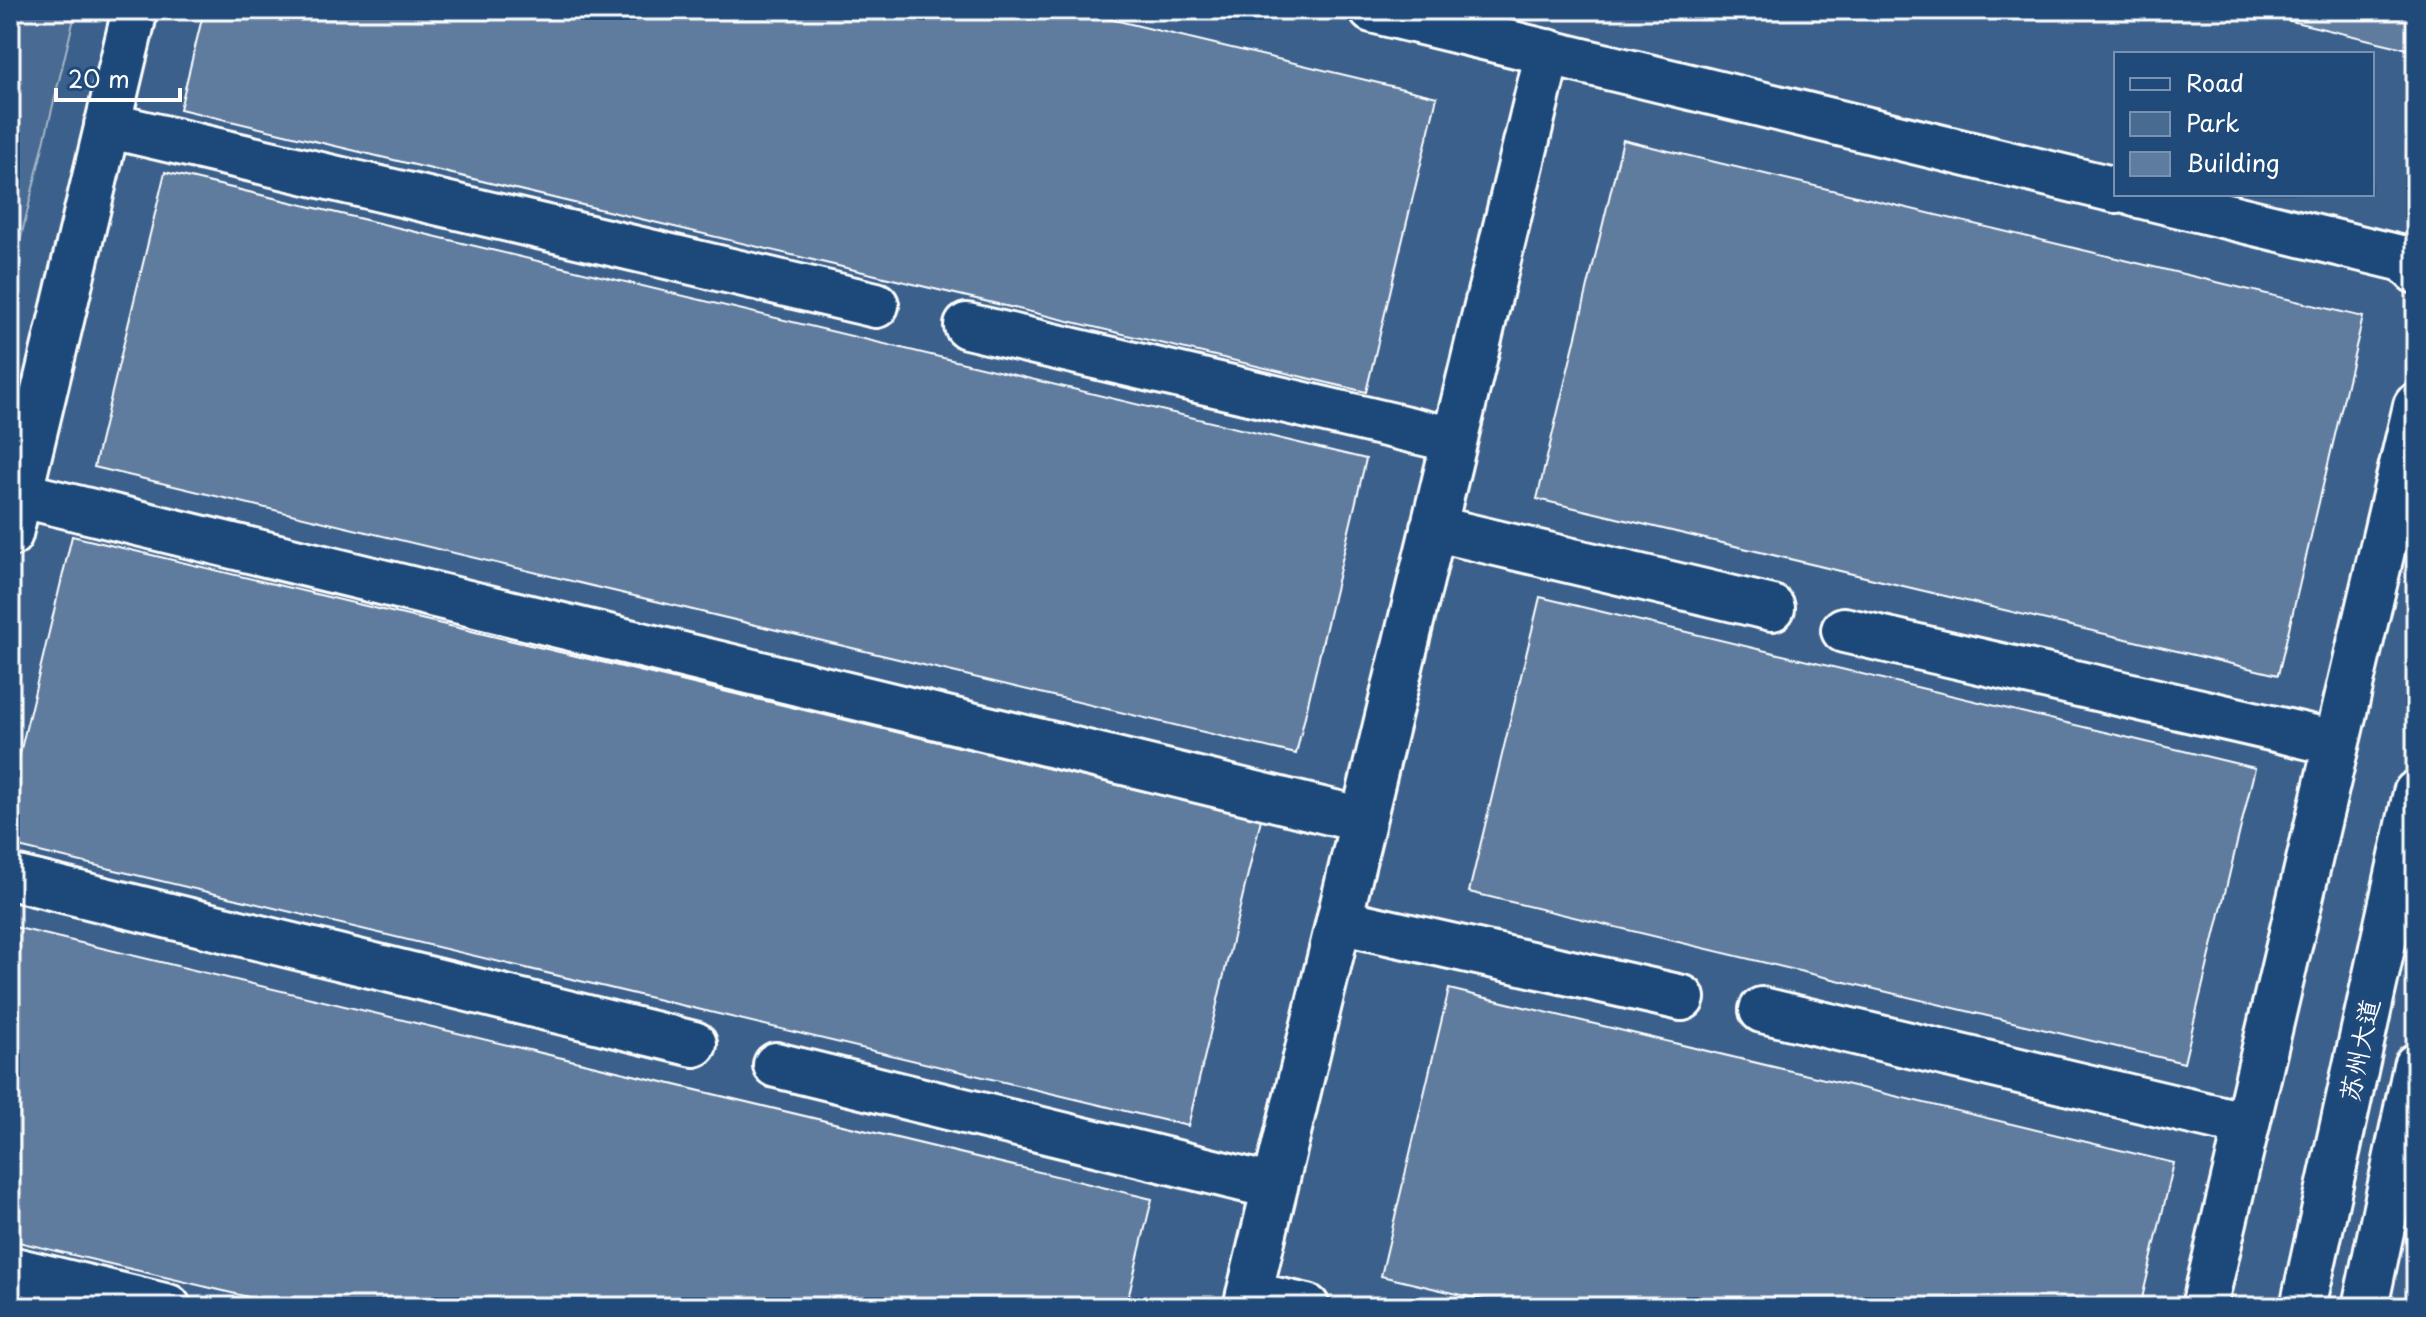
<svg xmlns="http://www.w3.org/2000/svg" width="2426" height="1317" font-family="'Playpen Sans','LXGW WenKai TC',sans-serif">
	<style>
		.built { fill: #3b618b; fill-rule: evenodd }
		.green { fill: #486b92; stroke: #a4b5c8; stroke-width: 2 }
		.building { fill: #5e7c9f; stroke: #fff; stroke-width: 2 }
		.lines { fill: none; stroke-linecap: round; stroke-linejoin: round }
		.minor-casing { stroke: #fff; stroke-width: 50 }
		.minor { stroke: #1f4a7a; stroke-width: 44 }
		.labels { text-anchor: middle; stroke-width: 8; stroke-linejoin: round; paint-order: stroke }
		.street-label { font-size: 26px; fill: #fff; stroke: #1f4a7a }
	</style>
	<rect width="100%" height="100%" fill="#2c5582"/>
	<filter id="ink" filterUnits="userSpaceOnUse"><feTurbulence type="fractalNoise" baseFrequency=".0125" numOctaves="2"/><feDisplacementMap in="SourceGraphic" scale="16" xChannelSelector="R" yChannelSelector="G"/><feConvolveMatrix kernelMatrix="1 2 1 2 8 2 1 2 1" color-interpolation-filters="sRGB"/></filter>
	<g filter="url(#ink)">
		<!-- built -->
		<path class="built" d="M10 10H2416V1307H10ZM2116 54H2372V194H2116Z"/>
		<!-- green -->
		<path class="green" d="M10 10H76L10 283Z"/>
		<!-- building -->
		<path class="building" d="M204 10H1072L1437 97 1366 392 180 109Z
			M2245 10H2416V51Z
			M1623 140 2363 317 2278 675 1537 499Z
			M165 172 1366 459 1296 754 94 467Z
			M72 536 1261 819 1188 1126 10 845V795Z
			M1540 597 2255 768 2184 1063 1469 892Z
			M10 926 1152 1199 1126 1307H290L10 1240Z
			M1449 989 2174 1163 2140 1307H1513L1381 1276Z
			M10 1297 51 1307H10Z"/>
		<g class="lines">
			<!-- minor casing -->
			<g class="minor-casing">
				<path id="minor" d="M1372 10 2116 190
					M107 125 876 305
					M2135 194 2404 259 2416 271
					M967 326 1454 440
					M10 492 1363 820
					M1433 528 1772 608
					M10 534 135 10
					M1844 630 2336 743
					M10 877 694 1044
					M1339 921 1682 998
					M1762 1010 2247 1125
					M776 1065 1275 1187
					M10 1269 168 1307
					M1249 1294 1307 1307
					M1246 1307 1548 52
					M2204 1307 2416 406
					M2303 1307 2416 793
					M2365 1307 2416 1066"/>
			</g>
			<!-- minor -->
			<use href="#minor" class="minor"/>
		</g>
	</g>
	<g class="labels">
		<!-- street labels -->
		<g class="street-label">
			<text transform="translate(2360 1050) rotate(-78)" y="9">苏州大道</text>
		</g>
	</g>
	<!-- margin -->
	<rect width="2426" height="1317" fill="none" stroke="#1f4a7a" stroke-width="40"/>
	<rect x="20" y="20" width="2386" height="1277" fill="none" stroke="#fff" stroke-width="3" filter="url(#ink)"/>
	<!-- legend -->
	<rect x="2114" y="52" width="260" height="144" fill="#1f4a7a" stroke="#7992af" stroke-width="2"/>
	<rect x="2130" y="78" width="40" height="12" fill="#1f4a7a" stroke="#7992af" stroke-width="2"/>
	<text x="2186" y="92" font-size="24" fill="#ffffff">Road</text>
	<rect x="2130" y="112" width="40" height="24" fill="#486b92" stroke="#7992af" stroke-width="2"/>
	<text x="2186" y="132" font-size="24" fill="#ffffff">Park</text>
	<rect x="2130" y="152" width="40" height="24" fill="#5e7c9f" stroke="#7992af" stroke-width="2"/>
	<text x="2186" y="172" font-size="24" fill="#ffffff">Building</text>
	<!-- scale -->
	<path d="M56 88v12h124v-12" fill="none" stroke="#ffffff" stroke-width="4"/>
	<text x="68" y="88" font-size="24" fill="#ffffff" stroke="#1f4a7a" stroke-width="6" paint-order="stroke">20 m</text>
</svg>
